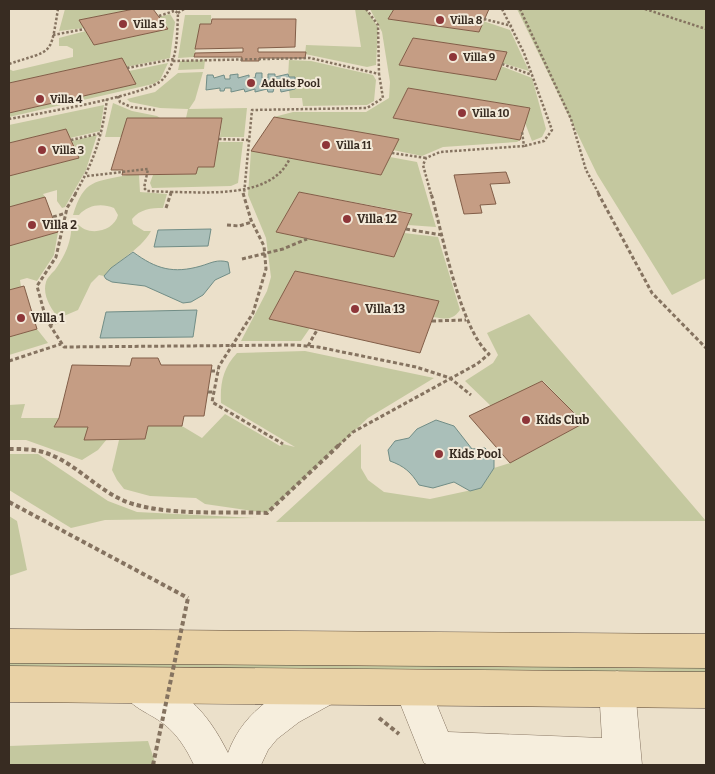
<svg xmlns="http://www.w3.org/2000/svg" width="715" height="774" font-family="Bitter,serif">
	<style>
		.green { fill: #c4c89f }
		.water { fill: #aabfb9; stroke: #718d86 }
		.building { fill: #c59d84; stroke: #825e48 }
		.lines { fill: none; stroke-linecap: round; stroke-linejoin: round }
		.minor-casing { stroke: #857360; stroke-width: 1 }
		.major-casing { stroke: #544233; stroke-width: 1 }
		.path-far2 { stroke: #857360; stroke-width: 2.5; stroke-dasharray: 2.5 2; stroke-linecap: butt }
		.path-far1 { stroke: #857360; stroke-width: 3; stroke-dasharray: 4 2.5; stroke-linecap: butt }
		.path { stroke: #857360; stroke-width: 4; stroke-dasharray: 4.5 3; stroke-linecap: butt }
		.minor { fill: #f6eedd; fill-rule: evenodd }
		.major { fill: #e9d2a6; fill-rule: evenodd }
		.path-bridge { stroke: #857360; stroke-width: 4; stroke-dasharray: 4.5 3; stroke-linecap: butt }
		.poi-dot { fill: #8e3639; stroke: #f3ead9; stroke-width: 2 }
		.labels { text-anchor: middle; stroke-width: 4; stroke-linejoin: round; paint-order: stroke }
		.far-poi-label { font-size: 11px; font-weight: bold; fill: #382c22; stroke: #f3ead9; text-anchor: start }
		.poi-label { font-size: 12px; font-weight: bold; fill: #382c22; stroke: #f3ead9; text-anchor: start }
	</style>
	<rect width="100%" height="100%" fill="#ebe0ca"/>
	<!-- green -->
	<path class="green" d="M65 9H134L80 20 84 28 59 31Z
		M355 9H366L378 27 376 65 367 67 305 54 306 45 361 47Z
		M370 9H394L388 19 478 32 483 21 510 30 529 71 502 63 506 52 413 38 399 65 496 80 501 66 532 78 546 129 542 137 532 141 525 123 529 108 408 88 393 118 520 140 517 142 443 147 422 156 393 150 398 139 274 117 293 112H366L389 98 390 82 382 32Z
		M517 9H706V278L672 295 597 174Z
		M170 14 175 22 170 58 126 67 121 58 9 83V69L13 71 73 57V49L67 46H59V38L86 31 94 45 168 29 159 17Z
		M185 15H211C213 30 196 42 194 57L178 58Z
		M205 60 204 69 178 70 180 61Z
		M289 60 311 61 373 75 376 80 374 101 367 105 303 106 302 98H290L289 90 295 89V77H288Z
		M168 63 160 80 153 84 9 117V113L135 84 129 71Z
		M203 72 195 100 189 109 247 108 244 137H220L222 118H186L188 109 160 108 130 102 127 99 155 92 178 73Z
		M113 103 132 111 157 116 160 118 121 137H105Z
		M104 105 100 131 70 138 66 129 9 143V125Z
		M97 135 86 170 65 207 62 208 57 201V190L43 194 45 197 9 207V176L79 158 72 141Z
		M218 142H243L238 183 231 186 152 188 150 183 153 175 196 174 198 167H214Z
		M251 151 381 175 390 157 417 162 436 227 408 225 412 213 299 192 276 232 394 257 404 233 438 237 460 310C452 321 445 319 433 317L438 301 295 271 269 319 310 328 301 341H241L267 291 271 277 266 238 248 195Z
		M127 175H139L140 192 167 194 163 208C151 208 140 209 132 219L133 224 144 231H151C140 251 119 258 104 276L99 275 91 283 78 310 59 318C51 309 42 295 46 282 47 278 52 273 55 270 66 254 73 239 71 219H77V223C87 237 114 232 118 215L114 208C101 203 88 205 79 215H73C84 179 95 182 127 175Z
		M58 232 54 255 37 281 27 278 20 280 21 287 9 290V246Z
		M529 314 706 521 276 522 361 444V468L368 480 384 492 430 499 481 488 494 468 510 463 584 423 543 381 491 406 465 381 493 363 498 355 487 333Z
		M37 329 48 343 9 355V337Z
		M305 351 434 378 368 418 267 513 205 504 196 498 150 496 124 489 117 480 112 470 119 440 145 439 148 426H182L202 438 225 414 280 446 283 444 295 447 221 403C220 383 223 368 237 353Z
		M25 404 21 418H59L54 427H88L85 440 107 439 98 450 82 460 26 440H9V405Z
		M9 454H38L108 501 137 512 257 518 105 520 71 528 9 490Z
		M9 516 17 521 27 570 9 576Z
		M9 660 706 664V676L9 671Z
		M148 741 156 765H9V746Z"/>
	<!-- water -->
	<path class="water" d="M256 73H262V78H268V74H275V77L288 74 289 77H295V89L281 92 280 87 274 88 273 92H268L267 89 255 92V89L245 92 244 89 231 92V88H225L224 91H220V88L206 90 207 75H213L214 78 224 75 225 79H230V75L238 74V78L249 75V78H255Z
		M211 229 208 246 154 247 158 230Z
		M133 252C156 269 173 274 201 266 211 263 217 259 228 262L230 273 215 280 203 295 191 302 183 303 145 286 112 282 106 279 104 276 111 268Z
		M197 310 193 337 100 338 106 312Z
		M436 420 454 426 472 449 485 448 494 457V468L481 488 470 491 454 482 433 488 419 485C411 472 404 466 390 461L388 450 395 441 409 438 417 429Z"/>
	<!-- building -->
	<path class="building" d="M134 9H153L168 29 94 45 79 20Z
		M394 9H489L479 32 388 19Z
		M212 19H296L295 47 258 48V52H306L305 58H259V61H241L242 57H194L195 53 243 52V48L195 49 200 24H211Z
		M413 38 507 52 496 80 399 65Z
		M122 58 136 84 9 113V83Z
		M408 88 530 108 520 140 393 118Z
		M274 117 399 139 381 175 251 151Z
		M127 118H222L214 167H198L196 174 122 175 123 170H111Z
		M66 129 79 158 9 176V143Z
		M506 172 510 183 490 184 496 204 480 205 482 213 464 214 454 175Z
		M299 192 412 214 394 257 276 232Z
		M45 197 58 232 9 246V207Z
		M295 271 439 301 420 353 269 319Z
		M24 286 37 329 9 337V290Z
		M132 358H158L161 365H212L204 416H184L182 426H148L145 439 84 440 88 427H54L59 418 72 365 130 366Z
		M542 381 584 423 510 463 469 416Z"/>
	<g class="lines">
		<!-- minor casing -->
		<g class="minor-casing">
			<path id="minor" d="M138 669C183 688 206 709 228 753 244 708 284 688 326 670L339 676 344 688 339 700 299 722 277 739 268 750 261 765H194C187 750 178 735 164 724 147 711 129 708 120 687L125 675Z
				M412 670 425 676 448 732 602 738 599 689 604 677 617 671 630 677 635 689 642 765H429L424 763 394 688 399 676Z"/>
		</g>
		<!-- major casing -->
		<g class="major-casing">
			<path id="major" d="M9 629 706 634V668L9 663Z
				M9 666 706 672V708L9 702Z"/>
		</g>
		<!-- path-far2 -->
		<path class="path-far2" d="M366 9 378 25 379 74
			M502 9 524 53 552 130 544 141 524 146
			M520 9 571 119 586 170 599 194
			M645 9 706 29
			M178 13 184 9
			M159 16 174 11
			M484 19 512 26
			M53 35 85 29
			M173 61 310 58 379 74 383 98 367 108 252 110 244 194
			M9 64C54 49 50 57 58 9
			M502 64 532 75
			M127 68 174 59
			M118 96 120 102 131 107 155 110
			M9 119C36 114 150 95 163 79 178 61 177 35 178 13L172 9
			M219 139 249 140
			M71 140 102 133
			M392 153 426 158
			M87 176 148 169 144 188 147 191 171 192 170 194
			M171 192C208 192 272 199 290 158
			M75 194C94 161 102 137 107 99
			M431 194 423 165 426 158 440 152 524 146 522 132"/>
		<!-- path-far1 -->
		<path class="path-far1" d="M76 193 67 208 56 257 37 286 46 319 64 347 294 345 318 347 416 367 450 378 471 395
			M243 193 251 220 264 246 266 269 253 313 219 366 212 402 283 444
			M598 193 652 293 706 348
			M166 208 171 193
			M53 217 66 213
			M227 225 239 226 252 222
			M406 229 442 235
			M242 259 283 249 307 239
			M432 321 466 320
			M49 325 58 322
			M308 346 317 330
			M9 361 61 344
			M211 371H218
			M208 392H214
			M338 446 353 432 477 364 489 354C460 329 442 232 431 193"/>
		<!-- path -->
		<path class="path" d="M9 449C21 449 32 449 43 452 77 462 99 494 133 504 175 516 223 511 267 513L339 445
			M9 502 188 598
			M379 718 399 734"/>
		<!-- minor -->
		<use href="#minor" class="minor"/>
		<!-- major -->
		<use href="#major" class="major"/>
		<!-- path-bridge -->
		<path class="path-bridge" d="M153 765 188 598"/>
	</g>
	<!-- markers -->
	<g class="poi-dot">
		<circle cx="440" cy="20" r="5"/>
		<circle cx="123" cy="24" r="5"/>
		<circle cx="453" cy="57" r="5"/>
		<circle cx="251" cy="83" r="5"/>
		<circle cx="40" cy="99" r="5"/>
		<circle cx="462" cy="113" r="5"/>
		<circle cx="326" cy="145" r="5"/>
		<circle cx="42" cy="150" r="5"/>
		<circle cx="347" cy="219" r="5"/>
		<circle cx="32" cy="225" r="5"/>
		<circle cx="355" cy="309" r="5"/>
		<circle cx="21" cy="318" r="5"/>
		<circle cx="526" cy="420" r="5"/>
		<circle cx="439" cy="454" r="5"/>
	</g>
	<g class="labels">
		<!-- far-poi labels -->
		<g class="far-poi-label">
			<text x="450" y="24">Villa 8</text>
			<text x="133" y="28">Villa 5</text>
			<text x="463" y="61">Villa 9</text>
			<text x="261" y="87">Adults Pool</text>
			<text x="50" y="103">Villa 4</text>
			<text x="472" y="117">Villa 10</text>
			<text x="336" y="149">Villa 11</text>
			<text x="52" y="154">Villa 3</text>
		</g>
		<!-- poi labels -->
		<g class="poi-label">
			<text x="357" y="223">Villa 12</text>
			<text x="42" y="229">Villa 2</text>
			<text x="365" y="313">Villa 13</text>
			<text x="31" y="322">Villa 1</text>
			<text x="536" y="424">Kids Club</text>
			<text x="449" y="458">Kids Pool</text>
		</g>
	</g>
	<!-- border -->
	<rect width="715" height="774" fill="none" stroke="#382c22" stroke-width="20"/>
</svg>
